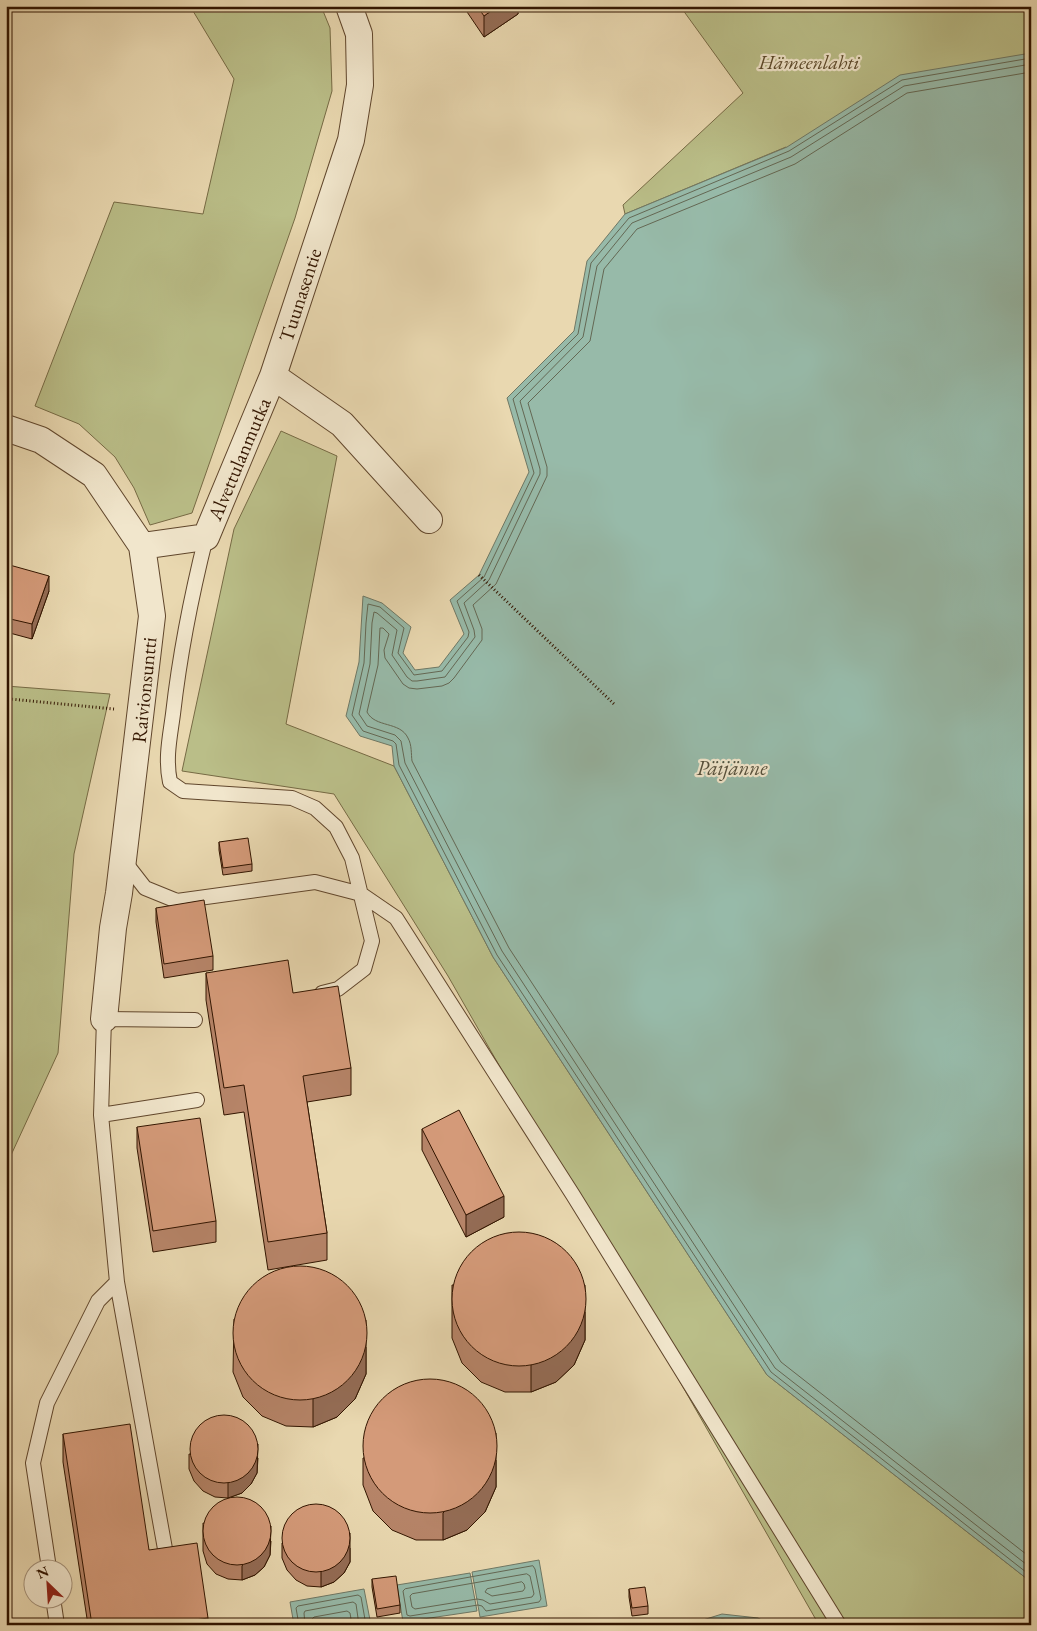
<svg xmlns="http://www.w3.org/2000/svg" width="1037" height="1631" font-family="'EB Garamond',serif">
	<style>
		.green { fill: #babe88; stroke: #766a44 }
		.water { fill: #97baa9; stroke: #6f7865 }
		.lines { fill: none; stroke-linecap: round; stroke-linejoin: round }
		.shore { stroke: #646854; stroke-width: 1 }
		.service-casing { stroke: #60462c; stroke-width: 16 }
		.minor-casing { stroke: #60462c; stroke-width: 28 }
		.path { stroke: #321500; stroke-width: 3; stroke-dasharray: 1 2.5; stroke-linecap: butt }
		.service { stroke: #f1e6cc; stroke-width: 14 }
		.minor { stroke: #f1e6cc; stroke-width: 26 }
		.wall { fill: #b68468; stroke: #321500 }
		.shaded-wall { fill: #946c55; stroke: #321500 }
		.building { fill: #d49a79; stroke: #321500 }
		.labels { text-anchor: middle; stroke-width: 4.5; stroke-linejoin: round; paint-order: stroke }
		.park-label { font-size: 20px; font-style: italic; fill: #5b4829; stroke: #f1e6cc }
		.street-label { font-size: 20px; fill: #321500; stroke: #f1e6cc }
		.water-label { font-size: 21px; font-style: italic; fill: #554f3b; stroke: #f1e6cc }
	</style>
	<rect width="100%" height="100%" fill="#e9d8b0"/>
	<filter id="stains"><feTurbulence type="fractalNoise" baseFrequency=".004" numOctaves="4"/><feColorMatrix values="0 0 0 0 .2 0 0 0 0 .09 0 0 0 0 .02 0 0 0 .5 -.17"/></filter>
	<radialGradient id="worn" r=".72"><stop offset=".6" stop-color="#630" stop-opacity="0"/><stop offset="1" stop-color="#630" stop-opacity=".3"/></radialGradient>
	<!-- green -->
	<path class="green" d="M190 6H321L330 28 332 91 295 218 192 513 150 525 134 488 115 457 79 424 35 406 114 202 203 214 234 79Z
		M680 6H1031V543L786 147 625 214 623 205 743 93Z
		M281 431 337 456 286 724 394 766 493 957 767 1375 1031 1582V1625H819L448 976 334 794 182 771 234 529Z
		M6 686 110 694 74 854 58 1053 6 1166Z"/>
	<!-- water -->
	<path class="water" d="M1031 53V1582L767 1375 493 957 394 766 392 746 360 736 346 716 359 662 363 596 382 603 411 627 403 653 415 670 439 667 464 634 450 600 479 575 529 472 507 398 574 331 587 261 625 214 787 147 900 75Z
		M539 1560 547 1606 480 1617 472 1572Z
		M470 1573 477 1611 403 1622 397 1585Z
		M364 1589 371 1625H294L290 1602Z
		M722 1614 758 1618 771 1625H687Z"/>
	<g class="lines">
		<!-- shore -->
		<path class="shore" d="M1031 58 902 80 789 151 629 218 591 263 578 334 513 399 534 473 484 577 457 601 469 632 468 637 442 671 414 675 398 653 404 628 380 607 368 604 366 623 364 663 352 715 363 731 393 741 396 744 399 765 497 955 771 1372 1031 1576
			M1031 64 904 86 791 157 632 223 597 266 583 337 520 401 540 469V474L489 580 464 603 474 630 475 637 445 677 417 681H412L407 677 392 655 397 630 377 613 374 612 372 623 370 664 359 714 367 726 395 735 401 741 405 763 502 951 775 1368 1031 1568
			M1031 72 907 93 795 164 637 229 604 269 590 341 528 403 547 467V476L496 584 473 605 482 629V640L454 678 449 683 442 686 417 689 409 688 403 684 385 658 384 650 389 634 383 628H380L378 665 367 712C375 728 400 721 408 738 412 745 411 754 412 761L509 948 781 1362 1031 1558
			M533 1566 535 1569 541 1599 539 1602 486 1611 482 1606 478 1605 410 1616 407 1615 403 1591 405 1589Z
			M527 1574 530 1576 534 1594 532 1597 490 1604 483 1600 477 1599 415 1609 412 1607 410 1596 412 1594Z
			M522 1582 524 1584 525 1588 523 1591 492 1596 485 1592 487 1589Z
			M299 1625 296 1608 298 1606 358 1595 361 1597 366 1625
			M305 1625 304 1613 305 1611 353 1602 356 1604 359 1625
			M313 1625 312 1619 314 1617 347 1611 350 1613 352 1625
			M704 1625 722 1619 760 1625"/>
		<!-- service casing -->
		<g class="service-casing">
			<path id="service" d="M206 537C191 597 180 652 173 714 170 737 165 758 170 782L183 791 292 798 315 808 336 827 352 858 372 941 364 969 338 989 322 993
				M124 861 145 888 177 901 315 882 361 894 396 918 573 1195 839 1625
				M101 1115 197 1100
				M167 1560 117 1282 101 1115 104 1019 195 1020
				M49 1568 33 1463 47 1403 98 1301 117 1282
				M53 1598 57 1625"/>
		</g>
		<!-- minor casing -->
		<g class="minor-casing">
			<path id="minor" d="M349 6 359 34 360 85 351 140 273 376 342 424 429 520
				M6 428 41 440 94 475 142 546 152 616 119 893 113 928 104 1019
				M142 546 206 537 273 376"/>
		</g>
		<!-- path -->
		<path class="path" d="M479 575 614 704
			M6 702 10 699 114 709"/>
		<!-- service -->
		<use href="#service" class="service"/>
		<!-- minor -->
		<use href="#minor" class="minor"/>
	</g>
	<!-- wall -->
	<path class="wall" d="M463 6H518V14L484 37Z
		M6 564 49 591 32 639 6 632Z
		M219 842 252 864V871L223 875 219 850Z
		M156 908 213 956V970L164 978 156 922Z
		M206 973 293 993 351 1068V1095L307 1102 327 1233V1260L268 1270 244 1112 224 1115 206 1000Z
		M137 1127 216 1221V1242L153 1252 137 1148Z
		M422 1129 504 1217 466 1237 422 1150Z
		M452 1285H585V1340L574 1365 556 1382 531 1392H505L481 1382 462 1363 452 1338Z
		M234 1319 366 1320V1374L355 1399 337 1417 313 1427 286 1426 262 1416 243 1397 233 1372Z
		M496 1433V1487L485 1512 467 1530 443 1540H416L392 1530 373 1511 363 1485V1458Z
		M63 1434 149 1550 208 1618V1625H88L63 1462Z
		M189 1454 258 1458 257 1473 251 1484 242 1493 228 1498 215 1497 203 1491 194 1481 189 1469Z
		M203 1523 271 1541 270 1555 264 1567 255 1575 242 1580 228 1579 216 1574 207 1564 203 1551Z
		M282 1543 350 1548V1562L344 1573 334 1582 321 1587 307 1586 296 1580 287 1570 282 1558Z
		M372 1579 400 1605V1613L377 1617 372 1587Z
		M629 1589 648 1606V1614L632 1616 629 1597Z"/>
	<!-- shaded-wall -->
	<path class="shaded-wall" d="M498 6H518V14L484 37V16Z
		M49 576V591L32 639V624Z
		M504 1196V1217L466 1237V1215Z
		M585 1312V1340L574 1365 556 1382 531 1392V1365Z
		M366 1347V1374L355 1399 337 1417 313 1427V1399Z
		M258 1444 257 1473 251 1484 242 1493 228 1498V1483Z
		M496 1460V1487L485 1512 467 1530 443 1540V1513Z
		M271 1526 270 1555 264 1567 255 1575 242 1580V1566Z
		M350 1533V1562L344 1573 334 1582 321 1587V1572Z"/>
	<!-- building -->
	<path class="building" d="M477 6H498L484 16Z
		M6 564 49 576 32 624 6 618Z
		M248 838 252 864 223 868 219 842Z
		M204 900 213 956 164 964 156 908Z
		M288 960 293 993 338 986 351 1068 303 1076 327 1233 268 1242 244 1085 224 1088 206 973Z
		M459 1110 504 1196 466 1215 422 1129Z
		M200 1118 216 1221 153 1231 137 1127Z
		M452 1299a67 67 0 1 1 134 0a67 67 0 1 1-134 0Z
		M233 1333a67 67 0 1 1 134 0a67 67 0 1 1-134 0Z
		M363 1446a67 67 0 1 1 134 0a67 67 0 1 1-134 0Z
		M190 1449a34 34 0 1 1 68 0a34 34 0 1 1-68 0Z
		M130 1424 149 1550 197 1543 208 1618 162 1625H92L63 1434Z
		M203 1531a34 34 0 1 1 68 0a34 34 0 1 1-68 0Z
		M282 1538a34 34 0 1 1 68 0a34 34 0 1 1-68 0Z
		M396 1576 400 1605 377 1609 372 1579Z
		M645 1587 648 1606 632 1608 629 1589Z"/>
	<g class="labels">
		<!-- park labels -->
		<g class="park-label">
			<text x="809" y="69">Hämeenlahti</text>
		</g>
		<!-- street labels -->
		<g class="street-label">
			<text transform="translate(300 295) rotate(-72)" y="7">Tuunasentie</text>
			<text transform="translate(239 459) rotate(-67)" y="7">Alvettulanmutka</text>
			<text transform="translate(144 690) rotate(-84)" y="7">Raivionsuntti</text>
		</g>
		<!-- water labels -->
		<g class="water-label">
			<text x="732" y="775">Päijänne</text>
		</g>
	</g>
	<!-- margin -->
	<rect width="1037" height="1631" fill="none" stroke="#e9d8b0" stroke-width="25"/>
	<rect x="8" y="8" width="1022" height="1616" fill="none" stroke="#321500" stroke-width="2.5"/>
	<rect x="12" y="12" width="1012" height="1606" fill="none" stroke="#321500"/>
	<!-- north arrow -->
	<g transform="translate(48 1584) rotate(335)"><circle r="24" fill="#f1e6cc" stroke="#a5927a"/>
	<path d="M0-4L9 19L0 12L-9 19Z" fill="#8f2418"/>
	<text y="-8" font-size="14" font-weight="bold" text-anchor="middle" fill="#321500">N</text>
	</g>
	<rect width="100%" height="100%" filter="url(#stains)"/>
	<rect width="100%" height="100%" fill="url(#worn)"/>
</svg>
